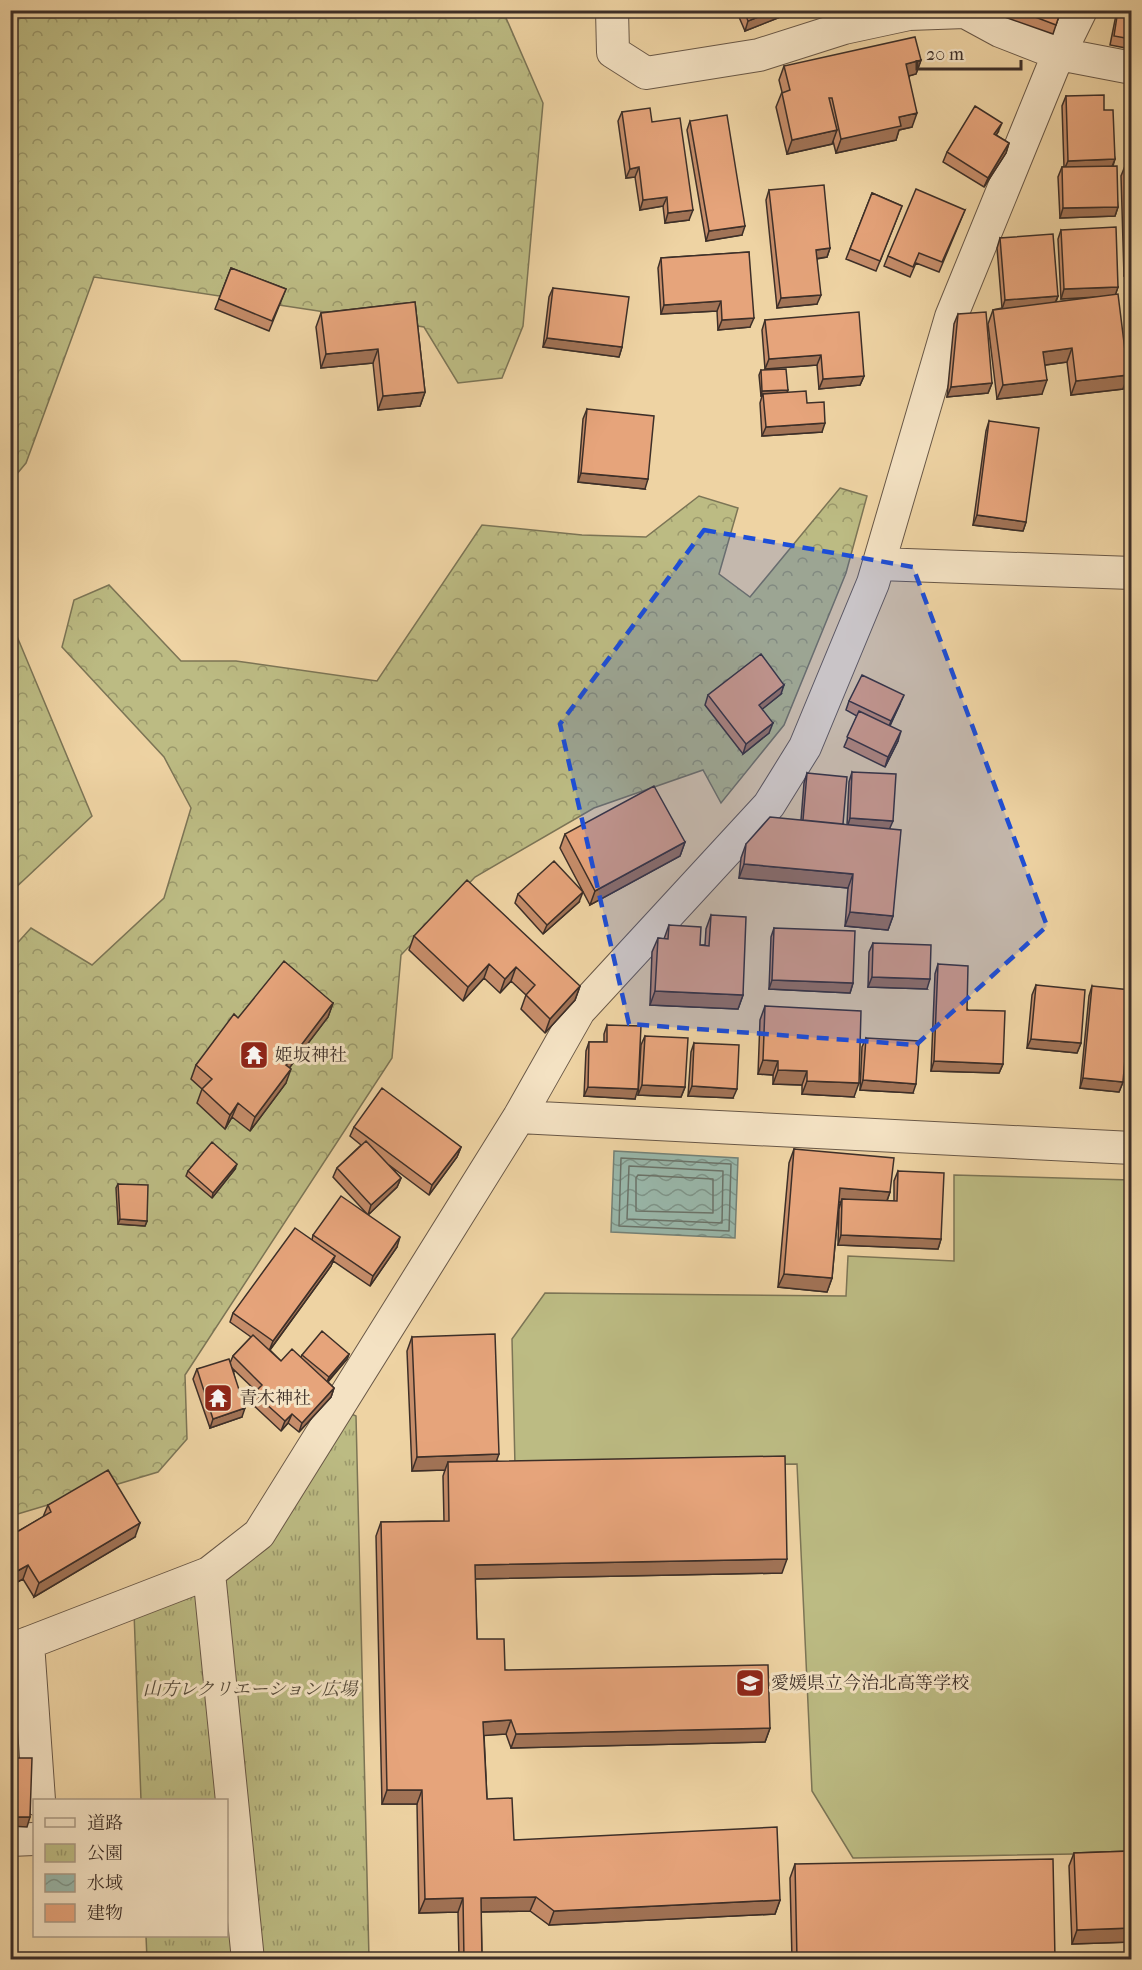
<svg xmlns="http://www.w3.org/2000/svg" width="1142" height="1970" font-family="'IM FELL French Canon','Noto Serif JP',serif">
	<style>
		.grass { fill: #bcbb83; stroke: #7c7556; stroke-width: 1.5 }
		.forest { fill: url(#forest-crowns); stroke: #7c7556; stroke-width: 1.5 }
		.park { fill: url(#park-tufts); stroke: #7c7556; stroke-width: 1.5 }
		.water { fill: url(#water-waves); stroke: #748176; stroke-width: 1.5 }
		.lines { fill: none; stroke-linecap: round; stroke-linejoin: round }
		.shore { stroke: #6b7369; stroke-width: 1.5 }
		.street-casing { stroke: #695847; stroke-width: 34 }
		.street { stroke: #f4e2c3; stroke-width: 32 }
		.wall { fill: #c68d6a; stroke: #3d2f28; stroke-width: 1.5 }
		.shaded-wall { fill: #a17356; stroke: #3d2f28; stroke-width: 1.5 }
		.building { fill: #e6a47b; stroke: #3d2f28; stroke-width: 1.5 }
		.marked { fill: #1d4ed8; fill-opacity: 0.2; stroke: #1d4ed8; stroke-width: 4.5; stroke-dasharray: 12 8; stroke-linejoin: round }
		.labels { text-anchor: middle; stroke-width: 6; stroke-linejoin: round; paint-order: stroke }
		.poi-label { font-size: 18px; fill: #3d2f28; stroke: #f4e2c3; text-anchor: start }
		.park-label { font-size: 18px; font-style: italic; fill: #564b3a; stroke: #f4e2c3 }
	</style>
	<defs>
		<pattern id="forest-crowns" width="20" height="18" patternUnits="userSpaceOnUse" patternTransform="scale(1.5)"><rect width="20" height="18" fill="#bcbb83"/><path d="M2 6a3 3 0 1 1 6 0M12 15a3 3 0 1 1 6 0" fill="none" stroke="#9a986b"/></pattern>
		<pattern id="park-tufts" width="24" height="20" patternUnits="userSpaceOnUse" patternTransform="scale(1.5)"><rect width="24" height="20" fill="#bcbb83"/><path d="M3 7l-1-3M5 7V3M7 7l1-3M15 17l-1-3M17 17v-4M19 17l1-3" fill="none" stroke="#9a986b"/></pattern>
		<pattern id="water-waves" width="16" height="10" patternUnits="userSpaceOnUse" patternTransform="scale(1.5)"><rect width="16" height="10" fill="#99b7aa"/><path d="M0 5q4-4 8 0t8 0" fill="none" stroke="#7e958a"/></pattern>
	</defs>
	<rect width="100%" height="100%" fill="#eed3a3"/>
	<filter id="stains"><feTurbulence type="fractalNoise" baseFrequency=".00333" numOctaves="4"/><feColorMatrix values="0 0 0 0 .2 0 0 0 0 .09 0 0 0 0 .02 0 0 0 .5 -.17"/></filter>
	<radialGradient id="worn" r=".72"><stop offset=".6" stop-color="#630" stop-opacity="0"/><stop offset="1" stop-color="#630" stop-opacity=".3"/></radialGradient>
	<!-- grass -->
	<path class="grass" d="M954 1175 1131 1180V1853L853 1858 812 1791 797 1464 515 1466 512 1339 545 1293 846 1296 848 1256 954 1261Z"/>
	<!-- forest -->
	<path class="forest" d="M11 11H503L543 103 523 326 502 378 458 383 424 327 94 277 26 463 11 481Z
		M840 488 867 496 846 573 784 725 721 803 703 770 594 808 475 877 401 955 392 1058 185 1375 187 1439 158 1472 11 1516V950L31 928 92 965 164 898 191 808 164 757 62 647 74 600 109 585 181 661H236L377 681 482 525 582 535 646 537 699 496 738 508 719 574 750 597Z
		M11 622 92 816 11 892H10Z"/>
	<!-- park -->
	<path class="park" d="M347 1412 356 1416 369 1959H147L146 1936H226V1800H141L134 1612 224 1574Z"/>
	<!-- water -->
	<path class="water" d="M614 1151 738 1158 735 1238 611 1232Z"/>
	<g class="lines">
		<!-- shore -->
		<path class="shore" d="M621 1158 731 1164 729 1231 619 1226Z
			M629 1166 723 1171 722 1223 627 1219Z
			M638 1175 713 1179V1213L636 1211V1178Z"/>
		<!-- street casing -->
		<g class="street-casing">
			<path id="street" d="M612 10 613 52 646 73 759 55 844 28 909 14 965 12 1000 31 1059 54 1132 68
				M879 564 1132 573
				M519 1117 1132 1148
				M209 1573 248 1960
				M28 1643 39 1800
				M10 1650 209 1573 259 1534 519 1117 579 1011 769 805 805 747 873 583 951 317 1053 67 1081 10
				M10 1840 34 1839"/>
		</g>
		<!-- street -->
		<use href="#street" class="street"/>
	</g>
	<!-- wall -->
	<path class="wall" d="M736 10H798L745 31Z
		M1001 10H1061L1053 34 999 15Z
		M1117 10H1131V49L1110 45Z
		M921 60 916 74 909 76 912 127 899 130 896 140 836 153 833 141 832 144 787 154 776 107 782 92 779 80 784 66Z
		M1066 96 1104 110 1115 159 1113 166 1118 207 1115 216 1060 218 1058 177 1062 167H1064L1062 106Z
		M1131 102V166H1130L1129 108Z
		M622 112 652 122 689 220 665 223 663 206 640 210 635 177 626 178 618 121Z
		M690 121 742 235 706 241 687 130Z
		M998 132 996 135 1009 143 1006 153 984 187 943 162 947 152Z
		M1125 166 1131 277 1124 276 1121 176Z
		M769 190 830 248 827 257 817 259V304L777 308 766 200Z
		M872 193 902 206 876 271 846 259Z
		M965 210 939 272 916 263 910 277 884 266 888 256Z
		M1061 230 1118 287 1115 295 1128 375 1123 389 1071 395 1067 362 1045 365 1042 394 997 399 988 324 993 310 1002 308 997 248 1000 238 1058 296 1056 302 1098 297 1061 299 1058 239Z
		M749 252 750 327 718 330 717 311 661 314 658 268 661 258Z
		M231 268 286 289 269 331 215 309Z
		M553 288 622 347 619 357 543 347 549 297Z
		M415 302 425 392 420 406 378 410 373 363 321 368 316 327 321 313Z
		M958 314 992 383 988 393 947 397 954 324Z
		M765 320 864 376 860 385 819 389 817 365 765 369 762 330Z
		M761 370 787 392 807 403 822 432 762 436 760 403 762 396H761L759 375Z
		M587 409 645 489 578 482 583 419Z
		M989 421 1026 522 1023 531 973 525 986 431Z
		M781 694 762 709 769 733 743 754 705 705 708 695Z
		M849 701 900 704 890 726 898 741 885 767 844 747 857 716 846 710Z
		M852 772 890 829 893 916 888 930 845 926 848 888 739 878 741 858 746 844 801 820 804 783 807 773 843 824 847 825 849 782Z
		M565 834 685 842 680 856 590 905 560 848Z
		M518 894 579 902 543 934 515 903Z
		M711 915 743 995 738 1009 650 1005 652 952 658 938 664 939 669 925 700 945H705L706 929Z
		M774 928 853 983 850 993 769 989 771 937Z
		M414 936 580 986 575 1000 545 1033 521 1009 526 995 511 981 500 993 484 978 463 1001 409 950Z
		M873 943 927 989 868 987 869 952Z
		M938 964 1003 1064 999 1073 931 1071 935 974Z
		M1036 985 1081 1043 1077 1053 1027 1048 1032 995Z
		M1092 986 1123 1082 1119 1092 1080 1088 1089 996Z
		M333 1003 328 1017 289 1068 286 1083 250 1131 232 1117 225 1129 197 1103 202 1089 191 1079 196 1065 238 1018Z
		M765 1006 854 1097 802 1094V1085L773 1084V1075L758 1074 760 1020Z
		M607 1025 635 1099 584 1096 586 1051 589 1042H604V1034Z
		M645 1036 685 1087 681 1097 638 1095 641 1045Z
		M866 1038 913 1093 860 1090 862 1047Z
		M694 1043 733 1098 688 1096 691 1052Z
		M354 1127 461 1147 457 1157 429 1195 389 1165 401 1178 397 1187 368 1215 333 1177 337 1168 361 1145 350 1136Z
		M794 1149 890 1192 887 1201H894V1181L898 1171 941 1239 938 1249 838 1245 839 1209 841 1202H839L832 1278 827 1292 778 1287 789 1163Z
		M235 1169 212 1198 186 1176 188 1171Z
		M118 1184 147 1221 145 1226 118 1224 116 1188Z
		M313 1235 397 1247 370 1286 333 1261 331 1266 270 1350 281 1361 301 1357 302 1355 349 1354 347 1359 328 1382 334 1388 331 1397 299 1432 288 1423 281 1431 251 1403 254 1393 256 1391 233 1369 242 1417 210 1428 193 1379 197 1369 230 1363 233 1356 251 1337 230 1322 233 1313 312 1240Z
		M412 1337 497 1461 782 1573 475 1579 477 1639 505 1670 770 1728 765 1742 511 1748 506 1734 484 1735 487 1799 514 1840 780 1900 775 1914 549 1925 530 1911 481 1912 482 1959H459L458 1912 419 1913 417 1804H382L376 1536 381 1522 444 1521 443 1476 445 1470 412 1471 407 1351Z
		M48 1505 135 1537 34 1597 23 1579 10 1586V1536L43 1517Z
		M1131 1851V1942L1072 1944 1069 1866 1074 1853Z
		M795 1864 1055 1959H792L790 1878Z"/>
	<!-- shaded-wall -->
	<path class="shaded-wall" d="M776 10H798L745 31 748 21Z
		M921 60 916 74 901 78 906 64Z
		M917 113 912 127 899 130 896 140 836 153 841 139 899 117Z
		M1002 123 998 132 991 144 994 134Z
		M837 130 832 144 787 154 792 140Z
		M1009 143 1006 153 984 187 988 178Z
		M1115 159 1111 169 1064 170 1068 161Z
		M639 167 635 177 626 178 630 169Z
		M667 197 663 206 640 210 643 200Z
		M1118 207 1115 216 1060 218 1063 208Z
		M693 210 689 220 665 223 668 213Z
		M745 226 742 235 706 241 709 231Z
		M830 248 827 257 813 259 816 250Z
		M1127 267H1131V277L1124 276Z
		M1118 287 1115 296 1061 299 1064 289Z
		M821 295 817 304 777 308 781 298Z
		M1058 296 1054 305 1002 309 1005 300Z
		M721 301 717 311 661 314 664 305Z
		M754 318 750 327 718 330 722 320Z
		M547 338 622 347 619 357 543 347Z
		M1072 348 1067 362 1038 366 1043 352Z
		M378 349 373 363 321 368 326 354Z
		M821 355 817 365 765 369 769 359Z
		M1128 375 1123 389 1071 395 1076 381Z
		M864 376 860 385 819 389 823 379Z
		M1047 380 1042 394 997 399 1003 385Z
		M992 383 988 393 947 397 951 387Z
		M788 390 786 395 763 394 762 396H761L762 391Z
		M425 392 420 406 378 410 383 396Z
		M825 423 822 432 762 436 766 427Z
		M581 473 648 479 645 489 578 482Z
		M977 515 1026 522 1023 531 973 525Z
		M784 685 781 694 755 715 759 705Z
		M904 695 900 704 887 731 891 721Z
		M773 723 769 733 743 754 746 744Z
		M901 731 898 741 885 767 888 757Z
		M850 818 893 821 889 830 847 828Z
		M685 842 680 856 590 905 595 891Z
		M744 864 853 874 848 888 739 878Z
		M583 892 579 902 543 934 547 925Z
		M850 912 893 916 888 930 845 926Z
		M489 964 484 978 463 1001 468 987Z
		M516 967 511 981 500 993 505 979Z
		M872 977 930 979 927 989 868 987Z
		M772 980 853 983 850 993 769 989Z
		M580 986 575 1000 545 1033 550 1019Z
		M655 991 743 995 738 1009 650 1005Z
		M333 1003 328 1017 281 1079 286 1065Z
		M1031 1039 1081 1043 1077 1053 1027 1048Z
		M763 1060 778 1061 773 1075 758 1074Z
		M934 1061 1003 1064 999 1073 931 1071Z
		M291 1069 286 1083 250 1131 255 1117Z
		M778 1070 807 1071 802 1085 773 1084Z
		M1083 1078 1123 1082 1119 1092 1080 1088Z
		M863 1080 916 1084 913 1093 860 1090Z
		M807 1081 859 1083 854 1097 802 1094Z
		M642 1085 685 1087 681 1097 638 1095Z
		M692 1086 737 1089 733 1098 688 1096Z
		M588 1087 638 1089 635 1099 584 1096Z
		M238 1103 232 1117 225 1129 230 1115Z
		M461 1147 457 1157 429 1195 432 1185Z
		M237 1164 235 1169 212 1198 213 1193Z
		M401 1178 397 1187 368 1215 371 1205Z
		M840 1188 890 1192 885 1206 842 1199 841 1202H835Z
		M120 1219 147 1221 145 1226 118 1224Z
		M841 1235 941 1239 938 1249 838 1245Z
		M400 1237 397 1247 370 1286 373 1276Z
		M335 1256 331 1266 269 1351 273 1341Z
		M784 1274 832 1278 827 1292 778 1287Z
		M349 1354 347 1359 327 1382 329 1377Z
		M334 1388 331 1397 299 1432 302 1423Z
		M245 1408 242 1417 210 1428 213 1419Z
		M292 1414 288 1423 281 1431 285 1421Z
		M499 1454 494 1468 448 1462 445 1470 412 1471 417 1457Z
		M140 1523 135 1537 34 1597 39 1583Z
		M787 1559 782 1573 470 1579 475 1565Z
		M28 1565 23 1579 10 1586V1578L12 1574Z
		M511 1720 506 1734 478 1736 483 1722Z
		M770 1728 765 1742 511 1748 516 1734Z
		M387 1790H422L417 1804H382Z
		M10 1817H30L27 1827 10 1826Z
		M536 1897 530 1911 476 1912 481 1898Z
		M463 1898 458 1912 419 1913 425 1899Z
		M780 1900 775 1914 549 1925 554 1911Z
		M1131 1928V1942L1072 1944 1077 1930Z"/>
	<!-- building -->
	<path class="building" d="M744 10H776L748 21Z
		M1017 10H1061L1056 25Z
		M1118 10H1131V39L1114 36Z
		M915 37 921 60 906 64 917 113 899 117 901 126 841 139 832 98H829L837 130 792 140 782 93 790 90 784 66Z
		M1104 95V110H1113L1115 159 1068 161 1066 96Z
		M975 106 1002 123 994 134 1009 143 988 178 947 152Z
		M650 108 652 122 680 118 693 210 668 213 667 197 643 200 639 167 630 169 622 112Z
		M727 115 745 226 709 231 690 121Z
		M1117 166 1118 207 1063 208 1062 167Z
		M1125 166H1131V267H1127Z
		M824 185 830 248 816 250 821 295 781 298 769 190Z
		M916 189 965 210 942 262 919 253 913 267 888 256Z
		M872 193 902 206 880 261 850 249Z
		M1116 227 1118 287 1064 289 1061 230Z
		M1053 234 1058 296 1005 300 1000 238Z
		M749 252 754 318 722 320 721 301 664 305 661 258Z
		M231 268 286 289 272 321 219 299Z
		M553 288 629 297 622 347 547 338Z
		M1118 294 1128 375 1076 381 1072 348 1043 352 1047 380 1003 385 993 310Z
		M415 302 425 392 383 396 378 349 326 354 321 313Z
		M859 312 864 376 823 379 821 355 769 359 765 320Z
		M986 312 992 383 951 387 958 314Z
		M786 369 788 390 762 391 761 370Z
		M806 391 807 403 824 402 825 423 766 427 763 394Z
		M587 409 654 416 648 479 581 473Z
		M989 421 1039 428 1026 522 977 515Z
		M761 654 784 685 759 705 773 723 746 744 708 695Z
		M862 675 904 695 891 721 849 701Z
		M859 711 901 731 888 757 847 737Z
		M852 772 896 774 893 821 850 818Z
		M807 773 847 777 843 824 803 820Z
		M654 786 685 842 595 891 565 834Z
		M770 817 901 830 893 916 850 912 853 874 744 864 746 844Z
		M554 861 583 892 547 925 518 894Z
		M467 880 580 986 550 1019 526 995 535 985 516 967 505 979 489 964 468 987 414 936Z
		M711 915 746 917 743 995 655 991 658 938 668 939 669 925 701 927 700 945 709 946Z
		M774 928 855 931 853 983 772 980Z
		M873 943 931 945 930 979 872 977Z
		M284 961 333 1003 286 1065 291 1069 255 1117 238 1103 230 1115 202 1089 212 1079 196 1065 234 1014 238 1018Z
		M938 964 968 966 967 1010 1005 1011 1003 1064 934 1061Z
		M1036 985 1085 990 1081 1043 1031 1039Z
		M1092 986 1131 990 1123 1082 1083 1078Z
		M765 1006 861 1011 859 1083 807 1081V1071L778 1070V1061L763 1060Z
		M607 1025 641 1026 638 1089 588 1087 589 1042H607Z
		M645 1036 688 1038 685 1087 642 1085Z
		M866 1038 919 1041 916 1084 863 1080Z
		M694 1043 739 1045 737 1089 692 1086Z
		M382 1088 461 1147 432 1185 354 1127Z
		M366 1141 401 1178 371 1205 337 1168Z
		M212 1142 237 1164 213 1193 188 1171Z
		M794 1149 894 1158 890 1192 840 1188 832 1278 784 1274Z
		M898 1171 944 1173 941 1239 841 1235 842 1199 897 1201Z
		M118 1184 148 1185 147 1221 120 1219Z
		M341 1196 400 1237 373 1276 313 1235Z
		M295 1228 335 1256 273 1341 233 1313Z
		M322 1331 349 1354 329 1377 302 1355Z
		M495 1334 499 1454 417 1457 412 1337Z
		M253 1335 281 1361 292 1349 334 1388 302 1423 292 1414 285 1421 254 1393 262 1385 233 1356Z
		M229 1359 245 1408 213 1419 197 1369Z
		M785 1456 787 1559 475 1565 477 1639H504L505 1670 768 1665 770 1728 516 1734 511 1720 483 1722 487 1799 512 1798 514 1840 777 1827 780 1900 554 1911 536 1897 481 1898 482 1959H464L463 1898 425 1899 422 1790H387L381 1522 449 1521 448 1462Z
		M108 1470 140 1523 39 1583 28 1565 12 1574 10 1572V1536L51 1512 48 1505Z
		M10 1758H32L30 1817H10Z
		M1131 1851V1928L1077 1930 1074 1853Z
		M1053 1859 1055 1959H797L795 1864Z"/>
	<!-- marked area -->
	<path class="marked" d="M704 530 913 567 1047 926 916 1045 629 1024 560 724Z"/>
	<!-- icons -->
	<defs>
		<g id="temple-square" transform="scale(1.5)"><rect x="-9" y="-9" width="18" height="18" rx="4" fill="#8f2418" stroke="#f4e2c3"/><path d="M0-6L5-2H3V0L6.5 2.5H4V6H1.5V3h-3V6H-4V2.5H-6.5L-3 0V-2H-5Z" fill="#fff"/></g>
		<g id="school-square" transform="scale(1.5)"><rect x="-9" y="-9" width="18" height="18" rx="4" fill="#8f2418" stroke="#f4e2c3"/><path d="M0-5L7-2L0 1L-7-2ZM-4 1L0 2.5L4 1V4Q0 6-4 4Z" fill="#fff"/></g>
	</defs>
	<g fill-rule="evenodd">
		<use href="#temple-square" x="254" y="1055"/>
		<use href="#temple-square" x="218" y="1398"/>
		<use href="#school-square" x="750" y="1683"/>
	</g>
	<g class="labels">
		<!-- poi labels -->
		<g class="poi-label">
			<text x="275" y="1061">姫坂神社</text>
			<text x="239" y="1404">青木神社</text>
			<text x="771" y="1689">愛媛県立今治北高等学校</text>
		</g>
		<!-- park labels -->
		<g class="park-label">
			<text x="250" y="1695">山方レクリエーション広場</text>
		</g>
	</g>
	<!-- margin -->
	<rect width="1142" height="1970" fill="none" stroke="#eed3a3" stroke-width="36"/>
	<rect x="12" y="12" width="1118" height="1946" fill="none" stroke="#3d2f28" stroke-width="3"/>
	<rect x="18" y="18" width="1106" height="1934" fill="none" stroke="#3d2f28" stroke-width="1.5"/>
	<!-- legend -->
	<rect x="33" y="1799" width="195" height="138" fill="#f4e2c3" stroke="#ab9a85" stroke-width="1.5"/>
	<rect x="45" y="1818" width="30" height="9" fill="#f4e2c3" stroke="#ab9a85" stroke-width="1.5"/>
	<text x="87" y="1829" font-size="18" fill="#3d2f28">道路</text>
	<rect x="45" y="1844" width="30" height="18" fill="url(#park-tufts)" stroke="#ab9a85" stroke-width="1.5"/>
	<text x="87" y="1859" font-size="18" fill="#3d2f28">公園</text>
	<rect x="45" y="1874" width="30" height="18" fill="url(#water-waves)" stroke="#ab9a85" stroke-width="1.5"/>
	<text x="87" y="1889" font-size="18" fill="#3d2f28">水域</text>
	<rect x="45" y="1904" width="30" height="18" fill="#e6a47b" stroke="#ab9a85" stroke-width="1.5"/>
	<text x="87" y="1919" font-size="18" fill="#3d2f28">建物</text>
	<!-- scale -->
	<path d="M917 60v9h104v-9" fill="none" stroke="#3d2f28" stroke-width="3"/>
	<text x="926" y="60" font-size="18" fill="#3d2f28" stroke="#f4e2c3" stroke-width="4.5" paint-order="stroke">20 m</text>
	<rect width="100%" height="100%" filter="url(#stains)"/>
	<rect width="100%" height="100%" fill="url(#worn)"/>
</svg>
